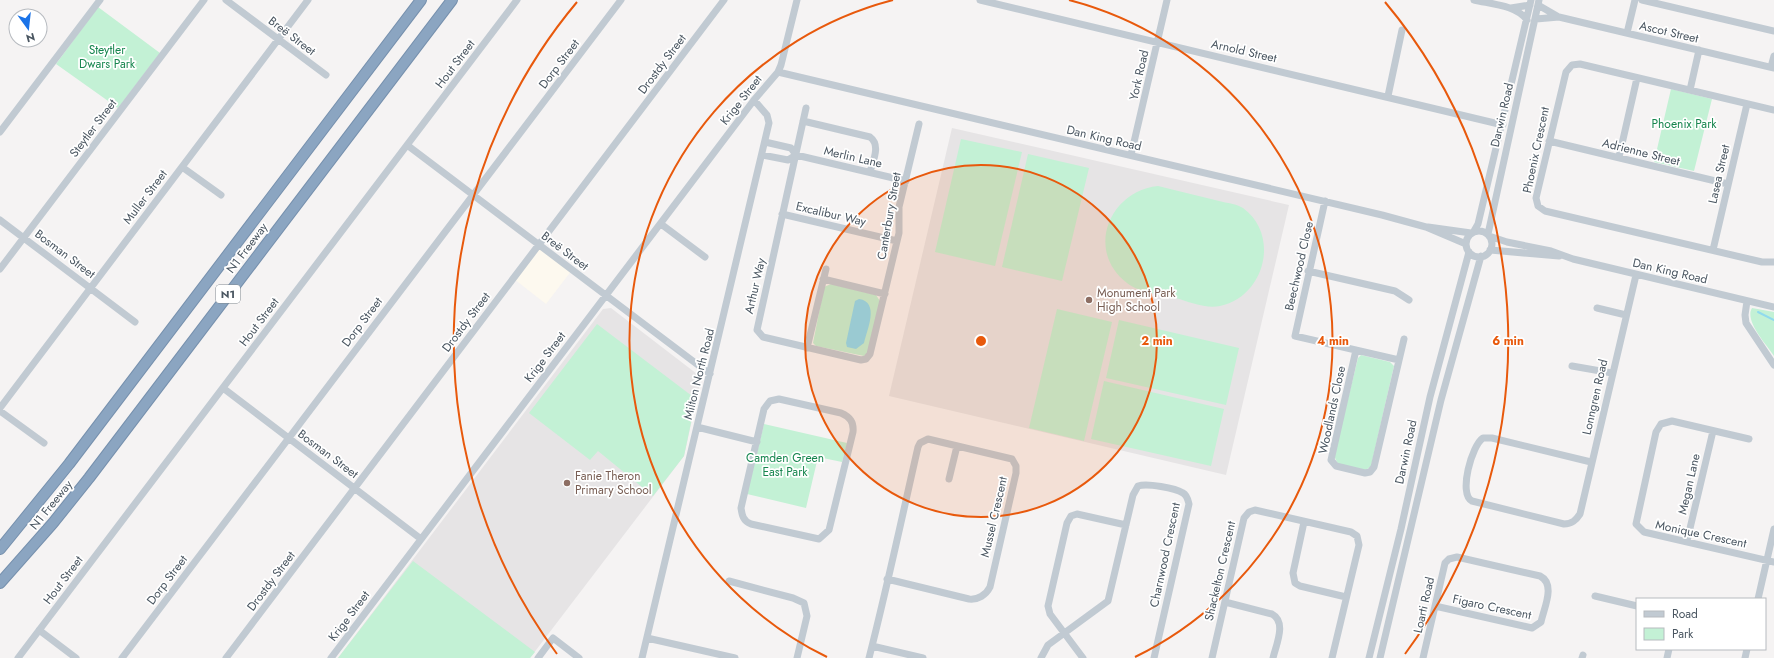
<svg xmlns="http://www.w3.org/2000/svg" width="1774" height="658" font-family="Jost,sans-serif">
	<style>
		.commercial { fill: #fdf9ef }
		.education { fill: #e6e4e5 }
		.green { fill: #c3f1d5 }
		.water { fill: #90daee }
		.lines { fill: none; stroke-linecap: round; stroke-linejoin: round }
		.stream { stroke: #90daee; stroke-width: 2 }
		.highway-casing { stroke: #7690ad; stroke-width: 12 }
		.minor { stroke: #c1cad2; stroke-width: 7 }
		.highway { stroke: #8ba5c1; stroke-width: 10 }
		.ring { fill: none; stroke: #e8590c; stroke-width: 2 }
		.education-dot { fill: #8d6e63; stroke: #fff; stroke-width: 1.5 }
		.labels { text-anchor: middle; stroke-width: 3.5; stroke-linejoin: round; paint-order: stroke }
		.shield { fill: #fff; stroke: #808990; stroke-width: 1 }
		.shield-label { font-size: 11px; font-weight: bold; fill: #4a5661 }
		.street-label { font-size: 12px; fill: #4a5661; stroke: #fff }
		.park-label { font-size: 12px; fill: #17864f; stroke: #fff }
		.education-label { font-size: 12px; fill: #785e54; stroke: #fff; text-anchor: start }
		.centre { fill: #e8590c; stroke: #fff; stroke-width: 2 }
		.ring-label { font-size: 12px; text-anchor: middle; font-weight: bold; fill: #e8590c; stroke: #fff; stroke-width: 3.5; stroke-linejoin: round; paint-order: stroke }
	</style>
	<rect width="100%" height="100%" fill="#f5f3f3"/>
	<!-- commercial -->
	<path class="commercial" d="M539 245 572 270 546 304 514 279Z"/>
	<!-- education -->
	<path class="education" d="M952 128 1289 205 1226 475 889 396Z
		M611 308 697 374 700 383 684 456 530 658H338L603 309Z"/>
	<!-- green -->
	<path class="green" d="M98 7 160 53 118 108 56 64Z
		M1671 89 1712 99 1694 171 1654 162Z
		M961 139 1022 152 995 266 935 252Z
		M1028 154 1089 168 1062 281 1002 267Z
		M1158 186C1178 191 1199 196 1219 201 1227 203 1237 204 1243 208 1281 236 1264 297 1220 306 1206 309 1189 302 1176 298 1161 294 1139 293 1127 283 1085 251 1109 191 1158 186Z
		M831 284 876 295 880 301 868 352 864 356 816 346 813 343 824 287Z
		M1752 308 1774 312V356C1767 345 1744 321 1752 308Z
		M1057 309 1112 322 1084 441 1029 428Z
		M1119 320 1239 348 1226 405 1106 378Z
		M597 324 696 399 684 456 653 496 598 451 590 460 529 413Z
		M1361 355 1390 362 1394 366 1371 466 1366 470 1338 464 1334 456 1358 358Z
		M1104 381 1224 409 1211 466 1091 439Z
		M764 424 847 443 842 462 818 457 806 508 747 494Z
		M413 561 535 652 530 658H338Z"/>
	<!-- water -->
	<path class="water" d="M859 299C880 302 867 330 864 343L856 349 847 347 846 343 855 301Z"/>
	<g class="lines">
		<!-- stream -->
		<path class="stream" d="M1758 312 1774 320"/>
		<!-- highway casing -->
		<g class="highway-casing">
			<path id="highway" d="M0 549 69 464 421 0
				M0 583 53 523 89 478 452 0"/>
		</g>
		<!-- minor -->
		<path class="minor" d="M226 0 326 75
			M980 0 1503 125
			M1474 0C1491 4 1516 5 1527 20
			M1642 0 1774 31
			M1538 5 1557 16
			M1511 8 1530 5
			M1536 19 1559 17 1774 68
			M1627 33 1635 0
			M1771 67 1774 56
			M778 72 1382 215 1426 227 1466 244
			M1690 90 1699 50
			M1388 96 1402 30
			M806 108 757 330 763 337 861 360 866 359 870 354 899 233V207L919 124
			M1774 110 1580 64 1572 65 1566 72 1536 198 1538 206 1545 211 1762 262H1774
			M803 121 870 137C881 145 873 161 870 172
			M0 132 100 0
			M1549 141 1728 184
			M765 142 791 148 796 155 906 181
			M407 145 710 374
			M762 155 788 160 796 155
			M1131 155 1167 0
			M1619 157 1637 78
			M182 167 221 195
			M1325 201 1295 336 1399 360
			M782 214 897 241
			M0 220 135 322
			M661 224 705 257
			M1428 227 1471 233
			M1474 231 1478 224 1531 0
			M1466 244a13 13 0 1 1 26 0a13 13 0 1 1-26 0Z
			M1488 234 1539 0
			M1489 236 1507 242 1551 251 1573 259 1774 307
			M1490 250 1559 256
			M1713 250 1747 104
			M0 269 204 0
			M1308 271 1395 291 1409 300
			M823 279 885 294
			M1747 301 1745 315 1746 323 1774 365
			M1597 308 1626 315
			M807 348 826 269
			M1356 350 1331 460 1336 466 1365 473 1370 472 1374 467 1404 339
			M1572 366 1612 373
			M223 388 421 539
			M779 399 841 413C850 417 854 422 853 432L829 530 819 539 751 524C743 521 742 515 741 508L764 409 770 401Z
			M0 408 308 0
			M0 411 44 443
			M697 427 757 442
			M1749 439 1672 421 1661 424 1656 432 1636 524 1644 532 1774 562
			M1591 462 1492 438H1483C1472 445 1458 494 1472 501L1564 524C1572 524 1576 520 1580 514L1636 275
			M949 479 957 446
			M1304 522 1293 573 1295 583 1300 586 1346 597
			M1687 541 1713 431
			M729 581 793 598 804 603 807 616 797 658
			M1595 596 1637 606
			M1758 599 1774 529
			M1225 602 1272 614C1287 622 1276 645 1273 658
			M39 630 76 658
			M647 638 735 658
			M872 646 923 658
			M18 658 517 0
			M122 658 621 0
			M226 658 724 0
			M331 658 754 100 778 72 781 65 797 0
			M538 658 553 638 579 658
			M642 658 769 123 767 115 754 100
			M869 658C887 588 902 517 918 447L920 443 928 439 1012 459 1016 466V473L990 587C986 595 978 600 969 599L887 579
			M1041 658 1048 645 1108 601 1133 495 1138 486C1147 483 1175 488 1183 493 1187 495 1188 500 1189 504L1154 658
			M1083 658 1050 614 1048 606 1067 523 1071 516 1077 514 1126 525
			M1212 658 1244 518 1249 512 1255 510 1351 532 1357 536 1359 545 1332 658
			M1369 658 1401 529 1430 397 1469 252
			M1380 658 1441 400 1481 256
			M1423 658 1445 563 1449 559 1457 557 1540 576C1556 584 1544 608 1541 622L1532 628 1435 606
			M1582 658 1583 655
			M1667 658 1669 649
			M1745 658 1747 649"/>
		<!-- highway -->
		<use href="#highway" class="highway"/>
	</g>
	<!-- distance rings -->
	<circle cx="981" cy="341" r="176" fill="#e8590c" fill-opacity=".12"/>
	<g class="ring">
		<circle cx="981" cy="341" r="176"/>
		<path d="M827 657A352 352 0 0 1 893 0M1069 0A352 352 0 0 1 1135 657"/>
		<path d="M557 654A527 527 0 0 1 577 2M1385 2A527 527 0 0 1 1405 654"/>
	</g>
	<!-- markers -->
	<g class="education-dot">
		<circle cx="1089" cy="300" r="4"/>
		<circle cx="567" cy="483" r="4"/>
	</g>
	<g class="labels">
		<!-- shield labels -->
		<rect class="shield" x="216" y="285" width="24" height="18" rx="3"/>
		<g class="shield-label">
			<text x="228" y="298">N1</text>
		</g>
		<!-- street labels -->
		<g class="street-label">
			<text transform="translate(1669 32) rotate(13)" y="4">Ascot Street</text>
			<text transform="translate(292 36) rotate(37)" y="4">Breë Street</text>
			<text transform="translate(1244 51) rotate(13)" y="4">Arnold Street</text>
			<text transform="translate(455 64) rotate(-53)" y="4">Hout Street</text>
			<text transform="translate(559 64) rotate(-53)" y="4">Dorp Street</text>
			<text transform="translate(662 64) rotate(-53)" y="4">Drostdy Street</text>
			<text transform="translate(1139 75) rotate(-77)" y="4">York Road</text>
			<text transform="translate(741 100) rotate(-52)" y="4">Krige Street</text>
			<text transform="translate(1502 115) rotate(-77)" y="4">Darwin Road</text>
			<text transform="translate(93 128) rotate(-53)" y="4">Steytler Street</text>
			<text transform="translate(1104 138) rotate(13)" y="4">Dan King Road</text>
			<text transform="translate(1536 150) rotate(-78)" y="4">Phoenix Crescent</text>
			<text transform="translate(1641 152) rotate(14)" y="4">Adrienne Street</text>
			<text transform="translate(853 157) rotate(13)" y="4">Merlin Lane</text>
			<text transform="translate(1719 174) rotate(-77)" y="4">Lasea Street</text>
			<text transform="translate(145 197) rotate(-53)" y="4">Muller Street</text>
			<text transform="translate(831 214) rotate(13)" y="4">Excalibur Way</text>
			<text transform="translate(889 216) rotate(-80)" y="4">Canterbury Street</text>
			<text transform="translate(247 248) rotate(-53)" y="4">N1 Freeway</text>
			<text transform="translate(565 251) rotate(37)" y="4">Breë Street</text>
			<text transform="translate(65 254) rotate(37)" y="4">Bosman Street</text>
			<text transform="translate(1299 266) rotate(-77)" y="4">Beechwood Close</text>
			<text transform="translate(1670 271) rotate(13)" y="4">Dan King Road</text>
			<text transform="translate(755 286) rotate(-77)" y="4">Arthur Way</text>
			<text transform="translate(259 322) rotate(-53)" y="4">Hout Street</text>
			<text transform="translate(362 322) rotate(-53)" y="4">Dorp Street</text>
			<text transform="translate(466 322) rotate(-53)" y="4">Drostdy Street</text>
			<text transform="translate(545 357) rotate(-53)" y="4">Krige Street</text>
			<text transform="translate(699 374) rotate(-76)" y="4">Milton North Road</text>
			<text transform="translate(1595 397) rotate(-77)" y="4">Lonngren Road</text>
			<text transform="translate(1332 410) rotate(-78)" y="4">Woodlands Close</text>
			<text transform="translate(1406 452) rotate(-78)" y="4">Darwin Road</text>
			<text transform="translate(328 454) rotate(37)" y="4">Bosman Street</text>
			<text transform="translate(1689 484) rotate(-77)" y="4">Megan Lane</text>
			<text transform="translate(51 505) rotate(-51)" y="4">N1 Freeway</text>
			<text transform="translate(994 517) rotate(-77)" y="4">Mussel Crescent</text>
			<text transform="translate(1701 534) rotate(12)" y="4">Monique Crescent</text>
			<text transform="translate(1165 555) rotate(-78)" y="4">Charnwood Crescent</text>
			<text transform="translate(1220 571) rotate(-77)" y="4">Shackelton Crescent</text>
			<text transform="translate(63 580) rotate(-53)" y="4">Hout Street</text>
			<text transform="translate(167 580) rotate(-53)" y="4">Dorp Street</text>
			<text transform="translate(271 581) rotate(-53)" y="4">Drostdy Street</text>
			<text transform="translate(1424 605) rotate(-77)" y="4">Loarti Road</text>
			<text transform="translate(1492 607) rotate(12)" y="4">Figaro Crescent</text>
			<text transform="translate(349 616) rotate(-53)" y="4">Krige Street</text>
		</g>
		<!-- park labels -->
		<g class="park-label">
			<text x="107" y="54">Steytler<tspan x="107" dy="14">Dwars Park</tspan></text>
			<text x="1684" y="128">Phoenix Park</text>
			<text x="785" y="462">Camden Green<tspan x="785" dy="14">East Park</tspan></text>
		</g>
		<!-- education labels -->
		<g class="education-label">
			<text x="1097" y="297">Monument Park<tspan x="1097" dy="14">High School</tspan></text>
			<text x="575" y="480">Fanie Theron<tspan x="575" dy="14">Primary School</tspan></text>
		</g>
	</g>
	<circle cx="981" cy="341" r="6" class="centre"/>
	<g class="ring-label">
		<text x="1157" y="345">2 min</text>
		<text x="1333" y="345">4 min</text>
		<text x="1508" y="345">6 min</text>
	</g>
	<!-- legend -->
	<rect x="1636" y="598" width="130" height="52" fill="#ffffff" stroke="#b7bbc0"/>
	<rect x="1644" y="611" width="20" height="6" fill="#c1cad2" stroke="#b7bbc0"/>
	<text x="1672" y="618" font-size="12" fill="#4a5661">Road</text>
	<rect x="1644" y="628" width="20" height="12" fill="#c3f1d5" stroke="#b7bbc0"/>
	<text x="1672" y="638" font-size="12" fill="#4a5661">Park</text>
	<!-- north arrow -->
	<g transform="translate(28 28) rotate(165)"><circle r="19" fill="#ffffff" stroke="#b7bbc0"/>
	<path d="M0-3L7 15L0 10L-7 15Z" fill="#1a73e8"/>
	<text y="-6" font-size="11" font-weight="bold" text-anchor="middle" fill="#4a5661">N</text>
	</g>
</svg>
